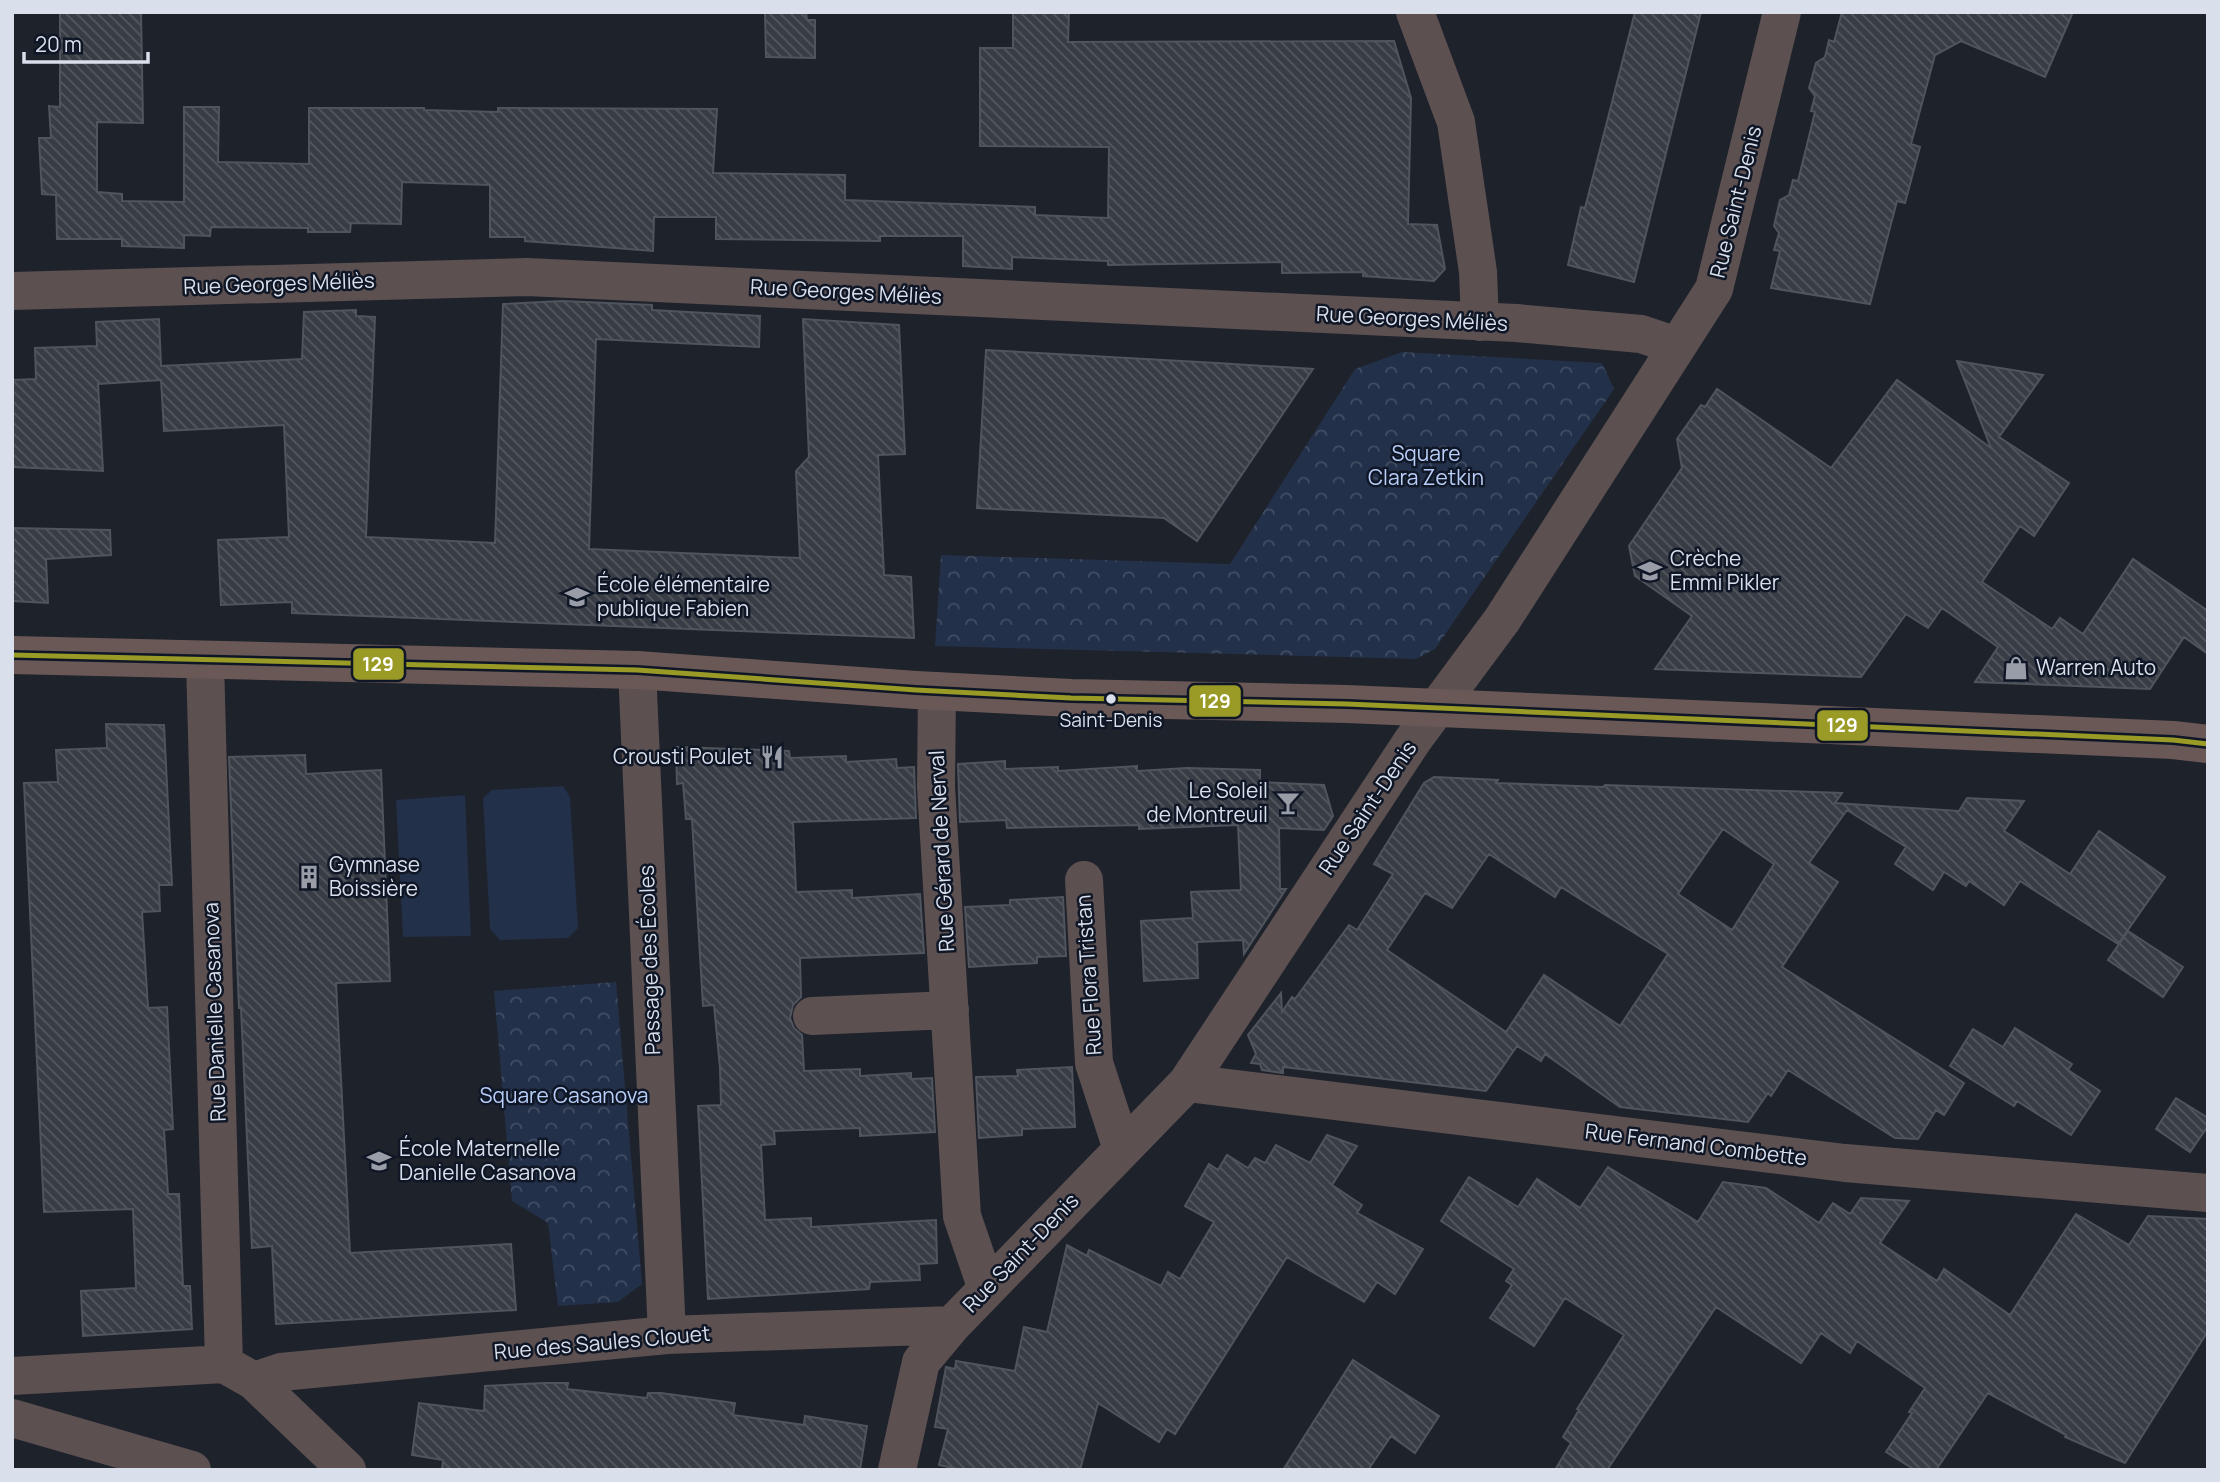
<svg xmlns="http://www.w3.org/2000/svg" width="2220" height="1482" font-family="Manrope,sans-serif">
	<style>
		.grass { fill: #233049 }
		.forest { fill: url(#forest-crowns) }
		.building { fill: url(#building-back-hatch); stroke: #50545c; stroke-width: 2; fill-rule: evenodd }
		.lines { fill: none; stroke-linecap: round; stroke-linejoin: round }
		.minor { stroke: #5c5051; stroke-width: 38 }
		.major { stroke: #6a5856; stroke-width: 38 }
		.bus-1-casing { stroke: #0f1727; stroke-width: 10 }
		.bus-1 { stroke: #9a9a26; stroke-width: 5 }
		.bus-dot { fill: #d9dfeb; stroke: #0f1727; stroke-width: 2.5 }
		.labels { text-anchor: middle; stroke-width: 5; stroke-linejoin: round; paint-order: stroke }
		.bus-label { font-size: 19px; fill: #d9dfeb; stroke: #0f1727 }
		.street-label { font-size: 21px; fill: #d9dfeb; stroke: #0f1727 }
		.park-label { font-size: 21px; fill: #b8cef8; stroke: #0f1727 }
		.poi-label { font-size: 21px; fill: #d9dfeb; stroke: #0f1727; text-anchor: start }
		.line-badge { stroke: #0f1727; stroke-width: 2.5 }
		.badge-label { font-size: 19px; text-anchor: middle; font-weight: bold; fill: #fff }
	</style>
	<defs>
		<pattern id="forest-crowns" width="20" height="18" patternUnits="userSpaceOnUse" patternTransform="scale(1.75)"><rect width="20" height="18" fill="#233049"/><path d="M2 6a3 3 0 1 1 6 0M12 15a3 3 0 1 1 6 0" fill="none" stroke="#424e63"/></pattern>
		<pattern id="building-back-hatch" width="6" height="6" patternUnits="userSpaceOnUse" patternTransform="scale(1.75)"><rect width="6" height="6" fill="#383c44"/><path d="M-1 5l2 2M0 0l6 6M5-1l2 2" fill="none" stroke="#54585f"/></pattern>
	</defs>
	<rect width="100%" height="100%" fill="#1e222b"/>
	<!-- grass -->
	<path class="grass" d="M563 786 570 797 578 928 568 938 500 940 490 929 483 798 492 790Z
		M465 795 471 936 403 937 396 800Z"/>
	<!-- forest -->
	<path class="forest" d="M1402 352 1602 363 1614 389 1435 649 1416 659 935 646 941 555 1230 564 1355 369Z
		M616 982 642 1284 618 1302 558 1306 548 1223 512 1201 494 991Z"/>
	<!-- building -->
	<path class="building" d="M60 12H141L143 123 97 122V192L122 194V201L184 202V107H219L218 162 309 164V108H424V110L498 112V108L717 109 713 173 845 175V200L1035 207V215L1108 218 1109 147 980 146V48H1013V12H1069L1068 42 1394 41 1411 98 1408 224 1437 225 1445 269 1434 281 1363 276V272L1282 273V262L1108 265V261L1012 257V269L963 266V236H880V241L716 239V217H654L653 251 525 241V237H490V185L402 182 401 224 351 223 350 232H308V228L211 227 210 236 184 235V248L122 246V239H57L56 195 42 194 39 138H51L49 106 60 107Z
		M765 12H806L807 20H815V58L766 57Z
		M1635 12H1701L1634 282 1568 265 1581 207 1585 208Z
		M1842 12H2073L2045 77 1961 41 1935 55 1911 144 1920 147 1905 203 1897 201 1870 304 1771 288 1780 251 1774 250 1779 233 1774 226 1780 200 1789 195 1793 180 1798 181 1815 112 1811 111 1815 96 1809 88 1816 63 1825 57 1829 40 1834 42Z
		M562 301 652 305V310L760 316 759 347 596 339 589 549 800 558 796 471 809 457 803 319 899 325 905 454 878 455 884 575 911 577 914 638 292 613V602L221 605 218 540 289 537 284 425 164 431 161 380 98 384 103 471 12 467V380L36 379 35 348 97 346 96 322 159 319 161 366 302 359 304 312 356 310V316L375 317 366 537 495 543 503 304Z
		M986 350 1217 363 1313 369 1197 541 1164 518 977 508Z
		M1957 361 2043 375 1999 437 2069 483 2034 536 2020 526 1982 582 2052 629 2060 618 2083 634 2133 559 2208 611V654L2184 637 2150 689 1975 682 1998 647 1942 608 1928 628 1906 614 1861 677 1655 669 1692 616 1635 576 1629 546 1682 468 1677 439 1701 405 1705 407 1717 389 1831 468 1897 380 1991 448Z
		M12 528 110 530 111 555 46 559 48 603 12 601Z
		M106 724 164 725 172 885H159L160 911 142 912 148 1008 167 1007 173 1129 164 1130 168 1194H179L183 1286H190L192 1329 83 1336 81 1291 136 1288 133 1209 44 1212 24 783 58 782 56 750 107 748Z
		M676 747 789 751 790 758 846 756V762L896 759 897 768 914 767 916 818 793 822 796 892 852 890V898L920 894 924 953 800 958 801 997 793 1005 790 1018 794 1028 802 1035 804 1071 860 1069V1076L911 1073V1079L932 1078 935 1132 860 1136V1128L774 1131 775 1144 761 1145 765 1220 811 1218V1227L936 1220 937 1263 919 1264 920 1280 870 1282 869 1289 708 1299 698 1106 721 1105 720 1068 714 1005 703 1006 692 819H686L683 783 677 784Z
		M305 755 306 774 381 770 390 981 336 983 350 1253 511 1244 516 1310 276 1324 272 1246 252 1248 241 1008H239L229 757Z
		M1005 761V769L1058 767V771L1137 766V771L1187 768 1260 770V782L1324 785 1333 816 1324 830 1279 828 1280 889H1286L1244 954 1243 940 1197 942 1198 978 1144 981 1141 921 1193 918 1191 892 1241 890 1238 825 1139 829V825L1007 828 1006 820 960 822 958 764Z
		M1434 777 1498 780 1496 783 1603 787 1605 785 1842 793 1835 803 1959 811 1967 798 2024 801 2004 831 2070 874 2099 831 2165 877 2118 944 2020 881 2004 905 1969 881 1966 886 1944 872 1933 890 1895 864 1906 847 1847 810 1809 863 1838 882 1782 967 1964 1083 1944 1115 1936 1110 1918 1139 1895 1138 1788 1070 1771 1096 1768 1093 1748 1122 1620 1107 1545 1054 1541 1061 1517 1046 1486 1091 1283 1067V1073L1262 1070 1260 1064 1251 1063 1256 1054 1248 1035 1281 993 1282 1012 1292 997 1295 999 1349 925 1357 930 1393 874 1374 864 1424 783ZM1723 829 1774 864 1732 930 1678 894ZM1489 854 1555 897 1561 887 1668 954 1620 1026 1544 975 1506 1032 1387 950 1425 893 1452 908Z
		M1063 897 1066 956 1037 957V963L969 967 965 907 1010 905V900Z
		M2128 931 2183 967 2163 997 2108 960Z
		M2015 1028 2072 1064 2068 1070 2100 1091 2071 1135 2017 1101 2014 1106 1950 1066 1973 1029 2003 1047Z
		M1072 1067 1075 1127 1022 1129V1135L979 1138 976 1077 1018 1076 1017 1070Z
		M2176 1098 2208 1118V1126L2190 1152 2156 1129Z
		M1327 1135 1357 1146 1332 1185 1362 1205 1357 1213 1423 1249 1395 1294 1377 1282 1364 1302 1287 1257 1175 1434 1167 1429 1159 1442 1098 1403 1080 1470H962L939 1465 948 1429 935 1427 946 1367 955 1369 956 1361 1015 1371 1024 1327 1047 1332 1067 1245 1087 1256 1089 1250 1161 1286 1168 1272 1180 1279 1214 1222 1185 1206 1209 1164 1218 1170 1227 1155 1248 1168 1255 1158 1265 1163 1276 1145 1310 1163Z
		M1608 1167 1698 1222 1723 1182 1766 1188 1819 1223 1833 1203 1850 1214 1861 1198 1909 1201 1880 1243 1937 1281 1944 1269 2010 1315 2076 1214 2129 1245 2148 1216 2208 1219V1331L2125 1463 2065 1437 2066 1435 1988 1393 1936 1470H1915L1886 1452 1912 1413 1909 1412 1925 1388 1857 1341 1850 1353 1821 1333 1801 1363 1716 1307 1607 1470H1555L1571 1443 1563 1437 1579 1410 1577 1409 1624 1335 1565 1298 1534 1346 1490 1318 1512 1285 1506 1281 1514 1269 1441 1221 1469 1177 1518 1207 1537 1179 1580 1208Z
		M1353 1360 1439 1416 1415 1453 1391 1436 1368 1470H1283Z
		M544 1383H568L567 1389 647 1398 648 1393H661L735 1403 733 1415 804 1425 805 1416 867 1426 860 1470H442L443 1460 412 1455 419 1403 484 1411 485 1386Z"/>
	<g class="lines">
		<!-- minor -->
		<path class="minor" d="M1415 12 1456 122 1478 272 1480 322
			M12 291 527 277 1516 323 1641 334 1677 346
			M205 661 224 1364
			M637 670 667 1335
			M937 691 936 787 962 1216 987 1289
			M1084 880 1094 1063 1122 1149
			M812 1016 950 1010
			M1187 1083 1845 1163 2208 1193
			M12 1376 224 1364 254 1381 347 1470
			M254 1381 281 1372 667 1335 952 1325
			M12 1418 192 1470
			M897 1470 921 1362 952 1325 1187 1083 1413 740 1502 620 1714 289 1782 12"/>
		<!-- major -->
		<path class="major" d="M12 655 637 670 916 690 1071 698 1347 704 2173 740 2208 744"/>
		<!-- bus-1 casing -->
		<g class="bus-1-casing">
			<path id="bus-1" d="M12 655 637 670 916 690 1071 698 1347 704 2173 740 2208 744"/>
		</g>
		<!-- bus-1 -->
		<use href="#bus-1" class="bus-1"/>
	</g>
	<!-- icons -->
	<defs>
		<g id="school-bare" transform="scale(1.89)"><path d="M0-5L7-2L0 1L-7-2ZM-4 1L0 2.5L4 1V4Q0 6-4 4Z" fill="#989da8" stroke="#0f1727" stroke-width="2.5" paint-order="stroke"/></g>
		<g id="shop-bare" transform="scale(1.89)"><path d="M-5-2.5h2.3a2.7 3.5 0 0 1 5.4 0H5L5.5 6h-11ZM-1.5-2.5h3a1.5 2.3 0 0 0-3 0Z" fill="#989da8" stroke="#0f1727" stroke-width="2.5" paint-order="stroke"/></g>
		<g id="restaurant-bare" transform="scale(1.89)"><path d="M-5-6h1v4h1v-4h1v4h1v-4h1v5L-1.5 .5V6h-2V.5L-5-1ZM5-6V6H3V1.5H1.5Q1.5-4 5-6Z" fill="#989da8" stroke="#0f1727" stroke-width="2.5" paint-order="stroke"/></g>
		<g id="bar-bare" transform="scale(1.89)"><path d="M-6-5H6L.8 .8V4.5H3.5V6h-7V4.5H-.8V.8Z" fill="#989da8" stroke="#0f1727" stroke-width="2.5" paint-order="stroke"/></g>
		<g id="building-bare" transform="scale(1.89)"><path d="M-4-6H4V6H1V3H-1V6H-4ZM-2.5-4.3h1.7v1.8h-1.7ZM.8-4.3h1.7v1.8H.8ZM-2.5-1h1.7V.8h-1.7ZM.8-1h1.7V.8H.8Z" fill="#989da8" stroke="#0f1727" stroke-width="2.5" paint-order="stroke"/></g>
	</defs>
	<g fill-rule="evenodd">
		<use href="#school-bare" x="1650" y="571"/>
		<use href="#school-bare" x="577" y="597"/>
		<use href="#shop-bare" x="2016" y="668"/>
		<use href="#restaurant-bare" x="772" y="757"/>
		<use href="#bar-bare" x="1288" y="803"/>
		<use href="#building-bare" x="309" y="877"/>
		<use href="#school-bare" x="379" y="1161"/>
	</g>
	<!-- markers -->
	<circle class="bus-dot" cx="1111" cy="699" r="6"/>
	<g class="labels">
		<!-- bus labels -->
		<g class="bus-label">
			<text x="1111" y="727">Saint-Denis</text>
		</g>
		<!-- street labels -->
		<g class="street-label">
			<text transform="translate(1736 202) rotate(-76)" y="7">Rue Saint-Denis</text>
			<text transform="translate(279 284) rotate(-2)" y="7">Rue Georges Méliès</text>
			<text transform="translate(846 292) rotate(3)" y="7">Rue Georges Méliès</text>
			<text transform="translate(1412 319) rotate(3)" y="7">Rue Georges Méliès</text>
			<text transform="translate(1368 808) rotate(-56)" y="7">Rue Saint-Denis</text>
			<text transform="translate(942 851) rotate(-93)" y="7">Rue Gérard de Nerval</text>
			<text transform="translate(650 960) rotate(-92)" y="7">Passage des Écoles</text>
			<text transform="translate(1089 975) rotate(-94)" y="7">Rue Flora Tristan</text>
			<text transform="translate(215 1012) rotate(-92)" y="7">Rue Danielle Casanova</text>
			<text transform="translate(1696 1145) rotate(7)" y="7">Rue Fernand Combette</text>
			<text transform="translate(1021 1253) rotate(-46)" y="7">Rue Saint-Denis</text>
			<text transform="translate(602 1343) rotate(-5)" y="7">Rue des Saules Clouet</text>
		</g>
		<!-- park labels -->
		<g class="park-label">
			<text x="1426" y="461">Square<tspan x="1426" dy="24">Clara Zetkin</tspan></text>
			<text x="564" y="1103">Square Casanova</text>
		</g>
		<!-- poi labels -->
		<g class="poi-label">
			<text x="1670" y="566">Crèche<tspan x="1670" dy="24">Emmi Pikler</tspan></text>
			<text x="597" y="592">École élémentaire<tspan x="597" dy="24">publique Fabien</tspan></text>
			<text x="2036" y="675">Warren Auto</text>
			<text x="752" y="764" text-anchor="end">Crousti Poulet</text>
			<text x="1268" y="798" text-anchor="end">Le Soleil<tspan x="1268" dy="24">de Montreuil</tspan></text>
			<text x="329" y="872">Gymnase<tspan x="329" dy="24">Boissière</tspan></text>
			<text x="399" y="1156">École Maternelle<tspan x="399" dy="24">Danielle Casanova</tspan></text>
		</g>
	</g>
	<g class="line-badge">
		<rect x="352" y="647" width="53" height="34" rx="7" fill="#9a9a26"/>
		<rect x="1188" y="684" width="54" height="34" rx="7" fill="#9a9a26"/>
		<rect x="1816" y="709" width="53" height="33" rx="7" fill="#9a9a26"/>
	</g>
	<g class="badge-label">
		<text x="378" y="671">129</text>
		<text x="1215" y="708">129</text>
		<text x="1842" y="732">129</text>
	</g>
	<!-- border -->
	<rect width="2220" height="1482" fill="none" stroke="#d9dfeb" stroke-width="28"/>
	<!-- scale -->
	<path d="M24 52v10h124v-10" fill="none" stroke="#d9dfeb" stroke-width="3.5"/>
	<text x="35" y="52" font-size="21" fill="#d9dfeb" stroke="#0f1727" stroke-width="5" paint-order="stroke">20 m</text>
</svg>
